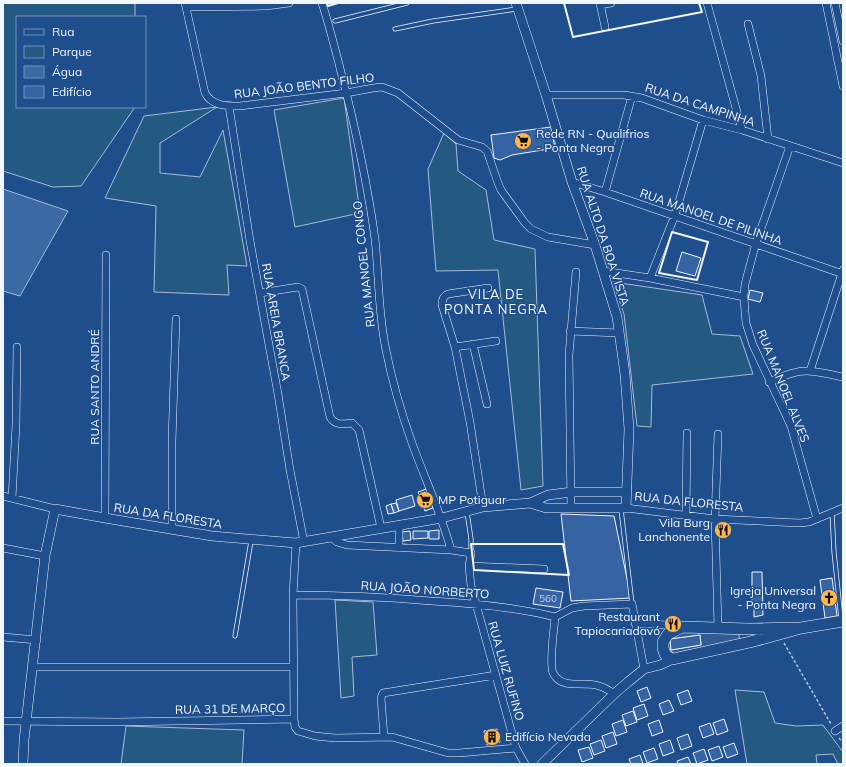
<svg xmlns="http://www.w3.org/2000/svg" width="846" height="767" font-family="Mulish,sans-serif">
	<style>
		.green { fill: #245a82; stroke: #a8bbd7 }
		.parking { fill: #305b95; stroke: #a8bbd7; fill-rule: evenodd }
		.water { fill: #3b69a3; stroke: #a8bbd7 }
		.building { fill: #3563a3; stroke: #f2f6ff }
		.lines { fill: none; stroke-linecap: round; stroke-linejoin: round }
		.service-casing { stroke: #f2f6ff; stroke-width: 5 }
		.minor-casing { stroke: #f2f6ff; stroke-width: 8 }
		.tertiary-casing { stroke: #f2f6ff; stroke-width: 10 }
		.secondary-casing { stroke: #f2f6ff; stroke-width: 12 }
		.path { stroke: #b3c4dc; stroke-width: 1.5; stroke-dasharray: 3 2; stroke-linecap: butt }
		.service { stroke: #1f4e8c; stroke-width: 3.5 }
		.minor { stroke: #1f4e8c; stroke-width: 7 }
		.tertiary { stroke: #1f4e8c; stroke-width: 9 }
		.secondary { stroke: #1f4e8c; stroke-width: 11 }
		.wall { stroke: #f2f6ff; stroke-width: 2 }
		.labels { text-anchor: middle; stroke-width: 3; stroke-linejoin: round; paint-order: stroke }
		.number-label { font-size: 10px; fill: #c3d1e8 }
		.street-label { font-size: 12px; fill: #f2f6ff; stroke: #1f4e8c }
		.poi-label { font-size: 12px; fill: #f2f6ff; stroke: #1f4e8c; text-anchor: start }
		.neighbourhood-label { font-size: 13px; letter-spacing: 1px; fill: #f2f6ff; stroke: #1f4e8c }
	</style>
	<rect width="100%" height="100%" fill="#1f4e8c"/>
	<!-- green -->
	<path class="green" d="M3 3H135V17H17V107H135L81 186 53 187 3 171Z
		M344 98 360 213 295 227 274 110Z
		M217 107 160 143V173L200 177 223 130 247 266 227 265 229 295 154 292 156 206 105 198 144 116Z
		M444 133 456 144 458 171 486 190 494 240 535 249 543 486 521 490 498 270 436 271 428 169Z
		M613 282 702 295 712 334 740 336 753 374 652 385 651 427 637 426 624 314Z
		M335 600 373 602 377 655 352 657 354 696 341 698Z
		M735 690 764 692 775 723 796 726 823 725 843 752V764H838L833 754 816 755 817 764H747Z
		M126 726 244 730 242 764H121Z"/>
	<!-- parking -->
	<path class="parking" d="M696 631H738L740 641 675 654 668 649 667 640 671 634ZM700 635 701 645 671 650 670 639Z"/>
	<!-- water -->
	<path class="water" d="M3 189 68 211 20 296 3 291Z"/>
	<!-- building -->
	<path class="building" d="M551 127 555 148 512 155 500 160 494 158 491 135Z
		M682 252 701 258 695 276 676 271Z
		M750 290 763 293 760 302 748 299Z
		M426 489 433 508 425 511 418 492Z
		M412 495 415 506 399 511 396 500Z
		M396 503 399 511 394 513 391 504Z
		M391 504 394 513 388 514 386 506Z
		M561 514 614 516 631 598 571 601Z
		M439 530V539H429V531Z
		M410 531 411 540 403 541 402 532Z
		M413 531H428V538L413 539Z
		M752 572H762L763 615 754 617V606H752Z
		M832 578 837 616 825 618 820 580Z
		M536 588 563 592 560 608 533 604Z
		M700 635 701 645 671 650 670 639Z
		M647 687 651 698 641 702 637 691Z
		M688 690 692 701 681 705 677 694Z
		M669 700 674 711 663 715 659 704Z
		M644 704 648 716 637 720 633 708Z
		M633 711 637 722 626 726 622 715Z
		M724 719 728 731 717 735 713 723Z
		M623 720 627 732 616 736 612 724Z
		M659 720 663 732 652 736 648 724Z
		M710 723 714 734 703 738 699 727Z
		M497 729 500 742 487 745 484 731Z
		M613 732 617 744 606 748 602 736Z
		M688 734 692 746 681 750 677 738Z
		M601 740 605 751 594 755 590 744Z
		M670 740 674 752 663 756 659 744Z
		M734 743 738 754 727 758 723 747Z
		M719 746 723 757 712 761 708 750Z
		M589 747 593 758 582 762 578 750Z
		M654 748 658 759 647 763 643 752Z
		M704 749 708 760 697 764 693 753Z
		M640 755 643 764H631L629 759Z
		M688 757 691 764H678L677 761Z"/>
	<g class="lines">
		<!-- service casing -->
		<g class="service-casing">
			<path id="service" d="M335 21 407 3
				M395 29 433 21 517 9
				M621 509 632 604
				M467 512 471 539V553
				M832 512 834 552 841 619
				M235 636 251 541"/>
		</g>
		<!-- minor casing -->
		<g class="minor-casing">
			<path id="minor" d="M185 3 205 93C212 106 226 106 240 106L346 93 373 88 382 87 398 93 458 140 482 147 487 151 498 183 501 190 525 223 531 229 548 237 595 245
				M322 3C333 37 341 73 350 108 360 151 369 194 375 239 379 275 378 313 386 350 392 381 401 412 412 443 425 479 441 513 451 550
				M600 3 605 27
				M707 3 742 130
				M826 3 843 86
				M835 3 843 41
				M600 5 611 3
				M186 7 266 6 289 3
				M748 24 761 76 768 139
				M546 95H624L642 98 703 120 742 130 843 163
				M229 106 250 241 278 394 290 470 304 542
				M790 146 756 243 745 284 744 297 745 312 746 323 753 345 791 426 817 519
				M572 182 605 192 843 274
				M605 192 632 96
				M603 271 650 278 744 297
				M650 278 675 215 703 120
				M260 293 298 287 302 289 330 417C335 426 344 424 352 423L359 430 381 528
				M570 331 619 333
				M473 344 487 404
				M455 347 496 341
				M810 371 843 270
				M769 382C777 379 785 375 793 373 809 368 827 374 843 377
				M718 434 715 519 718 627
				M3 496 55 509
				M12 498 16 425 17 347
				M483 507 470 422 455 347 442 305C442 300 443 296 448 294L488 288
				M571 508 569 355 576 272
				M626 508 715 519 800 523 809 522 843 508
				M686 515 687 433
				M105 518 106 255
				M399 525V548
				M172 528V441L176 319
				M331 537 337 542 347 545 451 550 471 553 469 566 471 586 516 748 525 764
				M296 543 293 595 294 719 295 727 298 731 315 736 335 738 392 737 448 753H459L516 748
				M3 548 45 556
				M469 566 544 569
				M293 595C339 595 385 597 431 601 472 603 514 607 555 617L572 608 584 606 632 604 644 669
				M555 617C554 629 549 663 553 673 557 681 565 684 574 684 590 684 600 683 614 694
				M635 623 682 626
				M3 637 37 640
				M32 667H293
				M3 721 117 722 294 719
				M835 731 843 726
				M384 737 381 698 383 693 496 675"/>
		</g>
		<!-- tertiary casing -->
		<g class="tertiary-casing">
			<path id="tertiary" d="M530 503 548 495 572 492H626
				M23 764 24 740 45 556 55 509 105 518 212 536 296 543 442 518 483 507 530 503 546 508H626L629 429 625 374 617 317 595 245 572 182 546 95 516 3
				M542 764 614 694 628 682 644 669 660 665 673 659"/>
		</g>
		<!-- secondary casing -->
		<g class="secondary-casing">
			<path id="secondary" d="M801 628 748 629 684 627 680 628 668 634 663 642V648L665 654 668 657 673 659 750 642 801 628 843 621"/>
		</g>
		<!-- path -->
		<path class="path" d="M784 643 831 724
			M839 738 843 743"/>
		<!-- service -->
		<use href="#service" class="service"/>
		<!-- minor -->
		<use href="#minor" class="minor"/>
		<!-- tertiary -->
		<use href="#tertiary" class="tertiary"/>
		<!-- secondary -->
		<use href="#secondary" class="secondary"/>
		<!-- wall -->
		<path class="wall" d="M327 3 328 6 338 3
			M564 3 573 37 702 12 699 3
			M672 232 708 242 697 280 659 273Z
			M471 544H563L569 575 474 570Z"/>
	</g>
	<!-- icons -->
	<defs>
		<g id="supermarket-disc" transform="scale(0.9)"><circle r="9.5" fill="#ffb74d" stroke="#1f4e8c"/><path d="M-6-5.5h2.5l.6 2H6L4.5 2H-2.5L-4.4-4H-6ZM-1.5 3.2a1.3 1.3 0 1 0 .1 0ZM3 3.2a1.3 1.3 0 1 0 .1 0Z" fill="#111"/></g>
		<g id="restaurant-disc" transform="scale(0.9)"><circle r="9.5" fill="#ffb74d" stroke="#1f4e8c"/><path d="M-5-6h1v4h1v-4h1v4h1v-4h1v5L-1.5 .5V6h-2V.5L-5-1ZM5-6V6H3V1.5H1.5Q1.5-4 5-6Z" fill="#111"/></g>
		<g id="church-disc" transform="scale(0.9)"><circle r="9.5" fill="#ffb74d" stroke="#1f4e8c"/><path d="M-1.2-6h2.4v3.5h3.3v2.4h-3.3V6h-2.4V-.1h-3.3v-2.4h3.3Z" fill="#111"/></g>
		<g id="building-disc" transform="scale(0.9)"><circle r="9.5" fill="#ffb74d" stroke="#1f4e8c"/><path d="M-4-6H4V6H1V3H-1V6H-4ZM-2.5-4.3h1.7v1.8h-1.7ZM.8-4.3h1.7v1.8H.8ZM-2.5-1h1.7V.8h-1.7ZM.8-1h1.7V.8H.8Z" fill="#111"/></g>
	</defs>
	<g fill-rule="evenodd">
		<use href="#supermarket-disc" x="523" y="141"/>
		<use href="#supermarket-disc" x="425" y="500"/>
		<use href="#restaurant-disc" x="723" y="530"/>
		<use href="#church-disc" x="829" y="598"/>
		<use href="#restaurant-disc" x="673" y="624"/>
		<use href="#building-disc" x="492" y="737"/>
	</g>
	<g class="labels">
		<!-- number labels -->
		<g class="number-label">
			<text x="548" y="602">560</text>
		</g>
		<!-- street labels -->
		<g class="street-label">
			<text transform="translate(304 86) rotate(-7)" y="4">RUA JOÃO BENTO FILHO</text>
			<text transform="translate(700 105) rotate(18)" y="4">RUA DA CAMPINHA</text>
			<text transform="translate(711 217) rotate(19)" y="4">RUA MANOEL DE PILINHA</text>
			<text transform="translate(603 236) rotate(72)" y="4">RUA ALTO DA BOA VISTA</text>
			<text transform="translate(364 264) rotate(-96)" y="4">RUA MANOEL CONGO</text>
			<text transform="translate(276 322) rotate(80)" y="4">RUA AREIA BRANCA</text>
			<text transform="translate(783 386) rotate(68)" y="4">RUA MANOEL ALVES</text>
			<text transform="translate(95 387) rotate(-90)" y="4">RUA SANTO ANDRÉ</text>
			<text transform="translate(689 502) rotate(6)" y="4">RUA DA FLORESTA</text>
			<text transform="translate(168 516) rotate(9)" y="4">RUA DA FLORESTA</text>
			<text transform="translate(425 590) rotate(4)" y="4">RUA JOÃO NORBERTO</text>
			<text transform="translate(506 671) rotate(74)" y="4">RUA LUIZ RUFINO</text>
			<text transform="translate(230 709) rotate(-1)" y="4">RUA 31 DE MARÇO</text>
		</g>
		<!-- poi labels -->
		<g class="poi-label">
			<text x="536" y="138">Rede RN - Qualifrios<tspan x="536" dy="14">- Ponta Negra</tspan></text>
			<text x="438" y="504">MP Potiguar</text>
			<text x="710" y="527" text-anchor="end">Vila Burg<tspan x="710" dy="14">Lanchonente</tspan></text>
			<text x="816" y="595" text-anchor="end">Igreja Universal<tspan x="816" dy="14">- Ponta Negra</tspan></text>
			<text x="660" y="621" text-anchor="end">Restaurant<tspan x="660" dy="14">Tapiocariadavó</tspan></text>
			<text x="505" y="741">Edifício Nevada</text>
		</g>
		<!-- neighbourhood labels -->
		<g class="neighbourhood-label">
			<text x="496" y="299">VILA DE<tspan x="496" dy="15">PONTA NEGRA</tspan></text>
		</g>
	</g>
	<!-- border -->
	<rect width="846" height="767" fill="none" stroke="#f2f6ff" stroke-width="8"/>
	<!-- legend -->
	<rect x="16" y="16" width="130" height="92" fill="#1f4e8c" stroke="#7391ba"/>
	<rect x="24" y="29" width="20" height="6" fill="#1f4e8c" stroke="#7391ba"/>
	<text x="52" y="36" font-size="12" fill="#f2f6ff">Rua</text>
	<rect x="24" y="46" width="20" height="12" fill="#245a82" stroke="#7391ba"/>
	<text x="52" y="56" font-size="12" fill="#f2f6ff">Parque</text>
	<rect x="24" y="66" width="20" height="12" fill="#3b69a3" stroke="#7391ba"/>
	<text x="52" y="76" font-size="12" fill="#f2f6ff">Água</text>
	<rect x="24" y="86" width="20" height="12" fill="#3563a3" stroke="#7391ba"/>
	<text x="52" y="96" font-size="12" fill="#f2f6ff">Edifício</text>
</svg>
